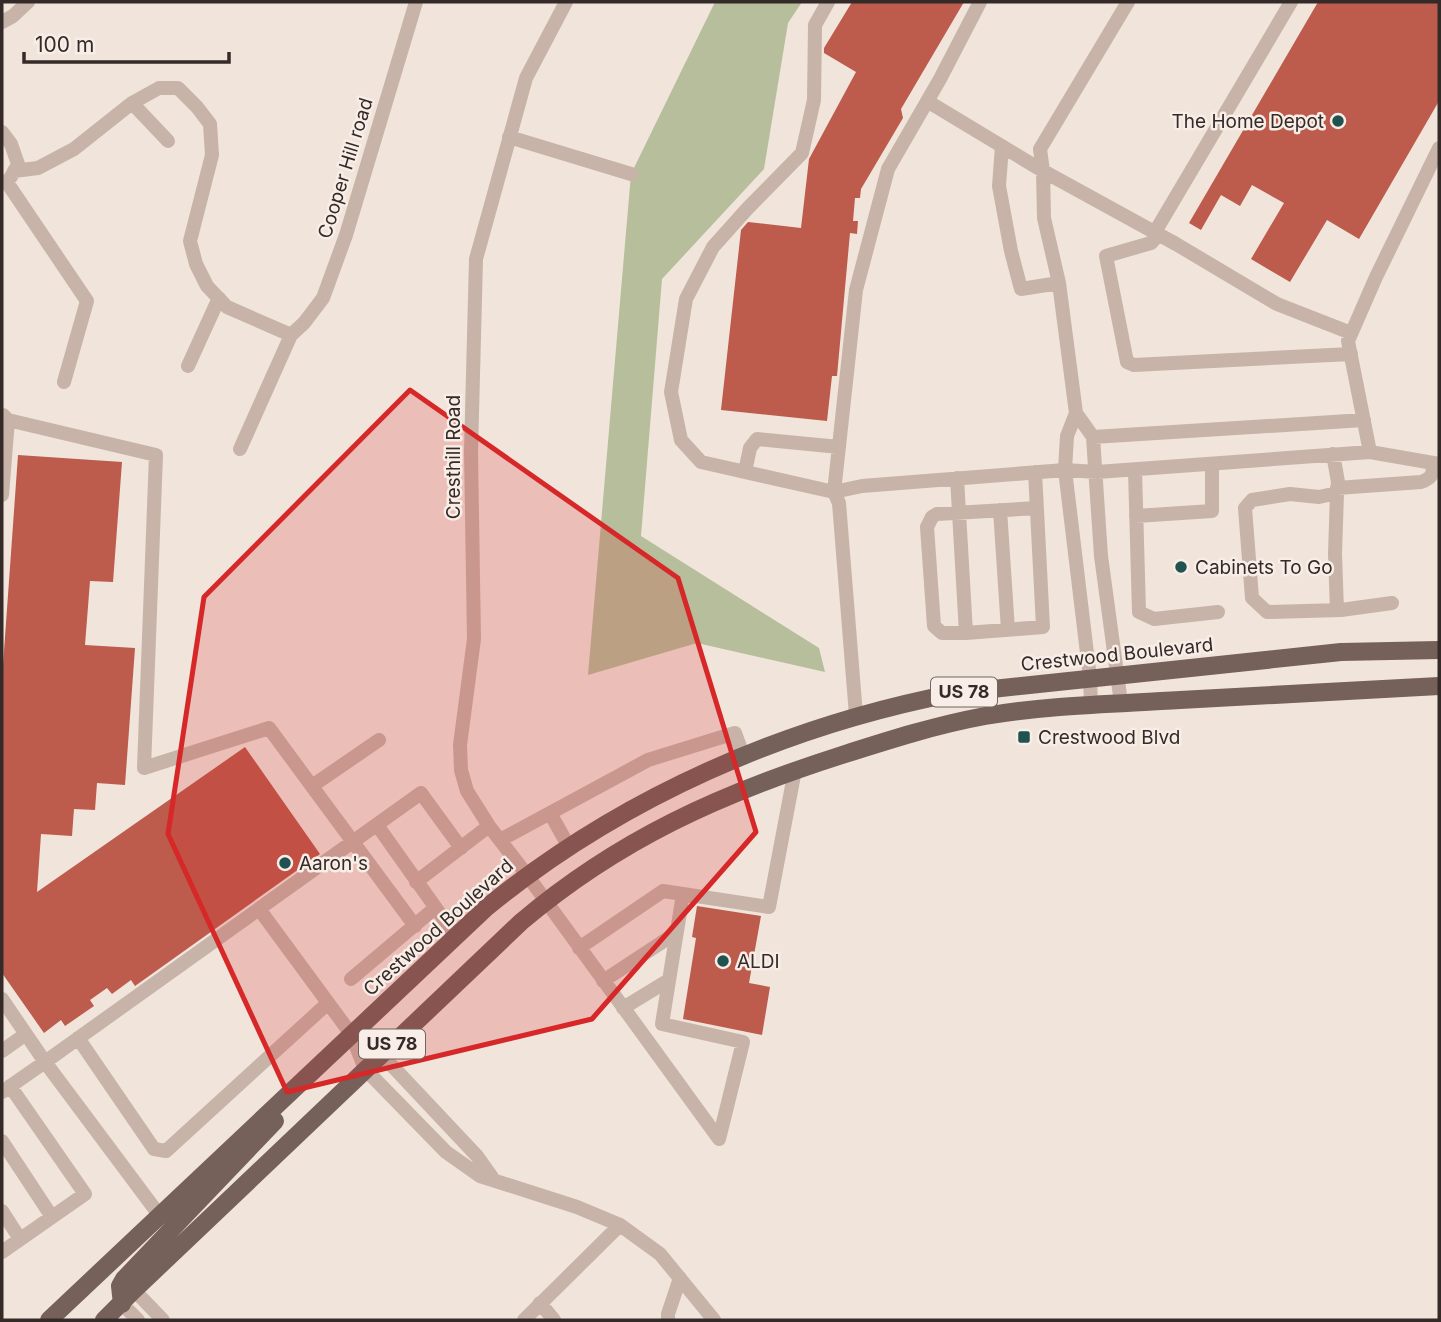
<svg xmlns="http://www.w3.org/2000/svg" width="1441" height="1322" font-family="Inter,sans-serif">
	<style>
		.green { fill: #b6be9c }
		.building { fill: #bd5b4c }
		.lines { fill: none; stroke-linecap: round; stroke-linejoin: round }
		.minor { stroke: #c7b3a8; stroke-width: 14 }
		.major { stroke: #75605a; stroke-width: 18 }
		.marked { fill: #d62828; fill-opacity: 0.2; stroke: #d62828; stroke-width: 5; stroke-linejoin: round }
		.poi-dot { fill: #205350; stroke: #f8eee7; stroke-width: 2.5 }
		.labels { text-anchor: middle; stroke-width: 5; stroke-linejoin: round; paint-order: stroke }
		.shield { fill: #f8eee7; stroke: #6f6561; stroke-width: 2 }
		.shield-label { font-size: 18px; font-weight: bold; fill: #342a28 }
		.poi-label { font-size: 19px; fill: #342a28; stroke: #f8eee7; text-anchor: start }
		.street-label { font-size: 19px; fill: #342a28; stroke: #f8eee7 }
	</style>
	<rect width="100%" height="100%" fill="#f0e4db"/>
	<!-- green -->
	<path class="green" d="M715 2H802L788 23 764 169 662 279 641 536 819 648 825 672 697 643 588 675 631 174Z"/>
	<!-- building -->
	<path class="building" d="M852 2H964L901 109 903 118 861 189 860 198H855L853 221H858L857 234 850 233 837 376H832L827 421 721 410 741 230 748 222 801 228 809 159 856 72 824 53V48Z
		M1318 2H1439V101L1359 239 1327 220 1290 282 1251 259 1284 203 1252 185 1240 206 1221 195 1201 230 1189 223Z
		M18 455 122 462 113 582 90 581 85 645 135 648 125 785 97 783 95 810 74 809 72 836 41 834 37 892 245 747 320 854 135 986 131 980 112 994 107 988 90 1000 94 1006 65 1026 61 1020 44 1033 2 973V679Z
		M697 906 761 916 749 983 770 987 762 1035 683 1019 696 938 692 937Z"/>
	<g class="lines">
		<!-- minor -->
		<path class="minor" d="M566 2 526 78 476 259 471 452 474 639 460 745 461 770 467 791 489 826 527 875 719 1139
			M828 2 815 25 814 100 802 153 747 209 713 247 686 299 671 392 681 440 701 462 834 492 856 290 888 169 940 79 980 2
			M2 22 13 16 28 2
			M927 101 1043 171 1176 244 1277 304 1351 333
			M132 103 168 141
			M2 132 11 144 18 164 11 177
			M509 137 631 174
			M1002 146 999 186 1011 251 1021 289 1059 283
			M14 171 38 168 74 149 132 103 159 88H178L197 107 210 124 212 155 190 241 196 264 207 286 227 307 291 335
			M6 181 87 301 64 382
			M1155 232 1291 2
			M1159 234 1151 243 1106 256 1127 362 1134 365 1351 354
			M188 366 219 298
			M1076 413 1067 436 1065 470 1090 678 1091 705
			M8 420 156 455 144 768 269 728 415 926
			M1093 437 1364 420
			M240 449 291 335 304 323 323 298 346 235 416 2
			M1370 452 1348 341 1376 277 1439 148
			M1333 454 1338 482 1337 493 1319 497 1290 494 1252 500 1245 508 1252 598 1267 612 1341 610 1392 603
			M1135 470 1139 612 1154 619 1218 612
			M745 472 750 448 757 439 839 447
			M957 478 966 633 1043 627 1035 472
			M1337 488 1421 482C1432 478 1433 475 1433 463
			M2 495 8 420 3 415
			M1000 510 1008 630
			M1136 516 1212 511V464
			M1337 610 1335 554 1337 493
			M966 633H942L934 626 927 527 932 517 937 514 1037 508
			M1121 703 1101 556 1093 437 1076 413 1059 283 1044 218 1043 171 1040 149 1128 2
			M856 715 839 503 834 492 862 486 1065 470 1097 472 1370 452 1439 464
			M312 786 379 740
			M550 813 569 847
			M377 825 455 935
			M500 840 648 760 735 733 743 755
			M416 882 489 826
			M683 894 662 1024 743 1042 719 1139
			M259 909 351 1034 365 1069 446 1152 480 1176 577 1207 620 1225 660 1254 714 1320
			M579 948 663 891 769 907 795 770
			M351 979 435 908
			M603 981 676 933
			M2 999 45 1062 2 1092
			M623 1008 669 980
			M352 1035 381 1054 477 1156 494 1180
			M78 1038 154 1149 166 1151 328 1003
			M2 1051 26 1034
			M2 1141 52 1217
			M2 1211 20 1239
			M160 1216 45 1062 421 793 461 848
			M2 1252 85 1194 10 1086
			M134 1290 163 1320
			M540 1303 554 1320
			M122 1304 138 1320
			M524 1320 620 1225
			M668 1320V1314L680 1278"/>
		<!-- major -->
		<path class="major" d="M122 1304 120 1286 124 1279 275 1121
			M49 1320 487 907C622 797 785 726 955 693L1341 652 1439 650
			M104 1320 134 1290 521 922C619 839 720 794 842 755 889 740 936 725 985 716 1049 705 1115 704 1180 700 1267 696 1353 691 1439 686"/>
	</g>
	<!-- marked area -->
	<path class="marked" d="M410 390 678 578 756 832 592 1019 287 1092 168 834 204 597Z"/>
	<!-- markers -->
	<g class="poi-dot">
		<circle cx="1338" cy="121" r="7"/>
		<circle cx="1181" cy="567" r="7"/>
		<rect x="1017" y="730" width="14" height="14" rx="3.5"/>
		<circle cx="285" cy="863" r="7"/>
		<circle cx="723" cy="961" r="7"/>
	</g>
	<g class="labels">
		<!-- shield labels -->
		<g class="shield">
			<rect x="931" y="677.5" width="66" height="29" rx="5"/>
			<rect x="359" y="1029.5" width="66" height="29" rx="5"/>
		</g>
		<g class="shield-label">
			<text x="964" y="698">US 78</text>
			<text x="392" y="1050">US 78</text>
		</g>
		<!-- poi labels -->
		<g class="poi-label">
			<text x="1324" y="128" text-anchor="end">The Home Depot</text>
			<text x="1195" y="574">Cabinets To Go</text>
			<text x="1038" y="744">Crestwood Blvd</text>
			<text x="299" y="870">Aaron's</text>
			<text x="737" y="968">ALDI</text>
		</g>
		<!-- street labels -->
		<g class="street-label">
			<text transform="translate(345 168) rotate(-73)" y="7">Cooper Hill road</text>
			<text transform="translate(453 457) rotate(-90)" y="7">Cresthill Road</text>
			<text transform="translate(1117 654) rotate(-6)" y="7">Crestwood Boulevard</text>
			<text transform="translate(438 927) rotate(-42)" y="7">Crestwood Boulevard</text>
		</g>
	</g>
	<!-- border -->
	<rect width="1441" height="1322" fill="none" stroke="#342a28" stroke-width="7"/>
	<!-- scale -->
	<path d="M24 52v10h205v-10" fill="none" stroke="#342a28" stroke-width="3.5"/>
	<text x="35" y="52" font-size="21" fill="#342a28" stroke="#f8eee7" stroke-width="5" paint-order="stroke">100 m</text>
</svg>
